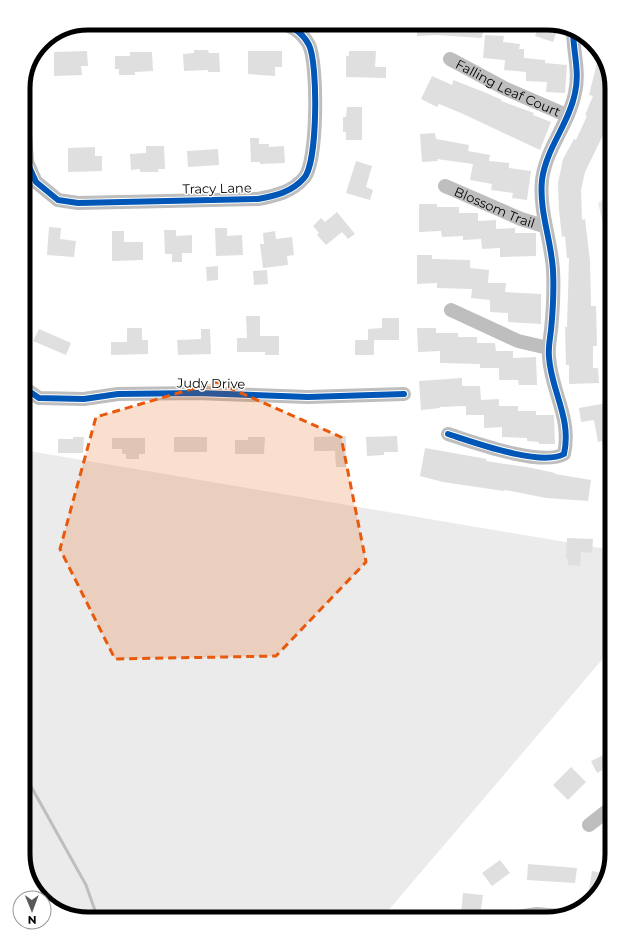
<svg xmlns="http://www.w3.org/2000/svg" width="635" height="942" font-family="Montserrat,sans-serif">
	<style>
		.green { fill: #ebebeb }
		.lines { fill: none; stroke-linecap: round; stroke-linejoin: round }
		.stream { stroke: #bebebe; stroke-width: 3 }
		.building { fill: #dfdfdf }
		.minor { stroke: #bebebe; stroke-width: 14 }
		.cycleway-casing { stroke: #fff; stroke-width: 8 }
		.cycleway { stroke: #0057b8; stroke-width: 6 }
		.marked { fill: #e8590c; fill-opacity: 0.2; stroke: #e8590c; stroke-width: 3; stroke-dasharray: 8 5; stroke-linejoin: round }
		.labels { text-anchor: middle; stroke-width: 3; stroke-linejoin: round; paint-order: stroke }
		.street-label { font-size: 13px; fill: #000; stroke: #fff }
		.rim { fill: none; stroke: #000; stroke-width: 5 }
	</style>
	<rect width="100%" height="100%" fill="#fff"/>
	<!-- green -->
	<path class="green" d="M612 192V261L598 203Z
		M23 450 612 550V648L381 919H84L52 908 32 887 23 854Z"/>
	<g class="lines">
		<!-- stream -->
		<path class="stream" d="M23 772 86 885 98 919"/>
	</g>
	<!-- building -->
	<path class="building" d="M417 23H484L482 38 436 35 417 36Z
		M540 23 559 25 553 42 535 36Z
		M485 35 504 36 503 42 520 44 519 49H524V58L545 60V63L567 65 565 93 546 92 547 82 526 81V72L504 70 505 60 483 58Z
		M194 50H208L209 53H219L220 72H208V70L184 71 183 54 194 53Z
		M87 51 88 66H81L82 75 54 76V52Z
		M248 51H282V67H275V76L248 74Z
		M349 51H376L375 67H386V78L346 77V56H349Z
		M130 52H152L153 71 135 72V75H119V69H115V56H130Z
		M598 59 605 61 612 88V126L608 125 585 172 581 190 582 220 585 219 590 261 591 306H596L597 346H593V368H598L599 383 569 384V365H566L565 327H567L569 258H567L565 236 562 237 559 211 558 183 563 159 574 139 576 140 587 116 585 115 593 96 589 95Z
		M432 76 452 85 453 80 484 92 502 100 501 101 534 113 533 115 551 122 540 150 461 113 439 104 437 107 421 99Z
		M347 107H362V140H346V132H343V117H346Z
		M435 133 436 139 469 145 468 151 490 155 489 161 509 163V168L531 171 527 200 512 198 513 193 491 190 492 184 470 180 473 164 437 159 438 161 422 162 420 134Z
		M250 138H259V144H269V147L284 146 285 163 260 164V162H251Z
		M146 146H164L165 169H158L159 172H140V169L131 170 130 154 146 153Z
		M95 147V156H102V171L68 172V148Z
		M218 149 219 165 188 167 187 151Z
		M356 161 372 166 366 187 373 190 370 200 346 193Z
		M419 204H437V207H459V213H478V221L496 220V229L515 228V233H536V256L500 257V248L482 249 481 239 463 240V236L442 237 441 231 419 232Z
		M337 212 355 234 348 239 342 232 326 245 317 235 319 233 313 226 321 218 325 222Z
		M49 227 61 228 60 239 76 241 74 257 47 255Z
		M215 228H227V236L242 235 243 255 216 256Z
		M164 230H176V236L192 235V253H182V262H172V254H165Z
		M112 231H124V242H143V260L112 261Z
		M275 231 276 239 292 237 294 255 287 256 288 265 263 268 260 244H264L263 233Z
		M417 255H432V259L470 260V268L489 270 488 283H506L505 292 541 294V324L508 322V313L490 312V300L471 298 472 289 437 288V283L417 284Z
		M218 266V280L207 281 206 267Z
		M267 270 268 284 254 285 253 271Z
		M246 316H260V336H279V355H265V352H237V338H247Z
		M382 318H399V340H368V329L382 328Z
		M127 328H142V340H148V354L111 355V342H127Z
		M417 328H436V333H458V337H477V343H495L496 351H513V358L536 357 537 385H519L518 380H499V368H480V364L440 363V351L418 352Z
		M39 329 71 343 66 355 33 341Z
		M201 329H210L211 354 178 355 177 340 201 339Z
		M355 340H374V355H355Z
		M462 378V386H480L481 400 499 399V406H518V411H536V415H554L555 444H539V442L527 441V438L502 437V427L484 428V415H466V406L440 407V408L421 410 419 381Z
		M607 403 612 421V474L608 475 602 441 598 442 594 420 581 422 579 408Z
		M346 436V467H336L335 451H314V437Z
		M397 436 398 452H384V455L367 456 366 437Z
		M73 437H84L83 453H58V439H73Z
		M174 437H207V452H174Z
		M248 437H265L264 454H235V440H248Z
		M112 438H145V454H139V459H126V454H122V449H112Z
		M425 448 487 459 486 461 532 468 555 473V474L591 480 588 501 546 498 505 490 504 491 443 482 420 476Z
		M567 538 593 539 592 553 581 552 580 566 568 565V559H566Z
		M612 751V765L597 773 591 761Z
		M571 767 586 782 568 800 553 785Z
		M500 860 510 873 492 886 482 873Z
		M528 864 577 868 575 883 527 880Z
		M592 871 607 874 603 887 598 892 589 890Z
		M463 893 483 895 480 916 461 914Z"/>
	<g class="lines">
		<!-- minor -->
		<g class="minor">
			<path id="s1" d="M450 59 506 89 566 115"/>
			<path d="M23 104 27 162 36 182 58 200 78 203 258 199C275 196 292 192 304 178 318 163 318 63 309 45 302 32 292 25 278 23"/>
			<path id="s2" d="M445 186 521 219 544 226"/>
			<path d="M451 310 518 341 548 348"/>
			<path d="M23 387 39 398 84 399 118 394 197 393 308 397 404 394"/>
			<path d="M448 434C473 442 541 467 564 454 572 418 551 391 549 357 548 348 550 339 551 330 553 310 554 290 553 270 551 239 539 211 542 180 546 148 569 124 575 93 580 72 573 51 573 30"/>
			<path d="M589 825 612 807"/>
			<path d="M518 919V917L537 914 559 916"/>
		</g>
		<!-- cycleway casing -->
		<g class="cycleway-casing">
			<path id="cycleway" d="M23 104 27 162 36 182 58 200 78 203 258 199C275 196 292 192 304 178 318 163 318 63 309 45 302 32 292 25 278 23
				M23 387 39 398 84 399 118 394 197 393 308 397 404 394
				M448 434C473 442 541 467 564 454 572 418 551 391 549 357 548 348 550 339 551 330 553 310 554 290 553 270 551 239 539 211 542 180 546 148 569 124 575 93 580 72 573 51 573 30"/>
		</g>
		<!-- cycleway -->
		<use href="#cycleway" class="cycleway"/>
	</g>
	<!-- marked area -->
	<path class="marked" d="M216 382 341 437 366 562 276 656 115 659 60 549 96 417Z"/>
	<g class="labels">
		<!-- street labels -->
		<g class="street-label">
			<text dy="5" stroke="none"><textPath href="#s1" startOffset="65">Falling Leaf Court</textPath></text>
			<text transform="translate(217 188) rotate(-1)" y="5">Tracy Lane</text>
			<text dy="5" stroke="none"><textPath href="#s2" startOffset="54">Blossom Trail</textPath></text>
			<text transform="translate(211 383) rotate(1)" y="5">Judy Drive</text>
		</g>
	</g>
	<!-- crop -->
	<path d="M0 0H635V942H0ZM88 30H547A58 58 0 0 1 605 88V854A58 58 0 0 1 547 912H88A58 58 0 0 1 30 854V88A58 58 0 0 1 88 30Z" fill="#fff" fill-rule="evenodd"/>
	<path class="rim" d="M88 30H547A58 58 0 0 1 605 88V854A58 58 0 0 1 547 912H88A58 58 0 0 1 30 854V88A58 58 0 0 1 88 30Z"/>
	<!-- north arrow -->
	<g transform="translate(32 910) rotate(179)"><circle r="19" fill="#ffffff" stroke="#999999"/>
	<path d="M0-3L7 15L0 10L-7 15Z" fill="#595959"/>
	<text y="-6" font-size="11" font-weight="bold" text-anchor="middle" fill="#000000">N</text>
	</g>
</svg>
